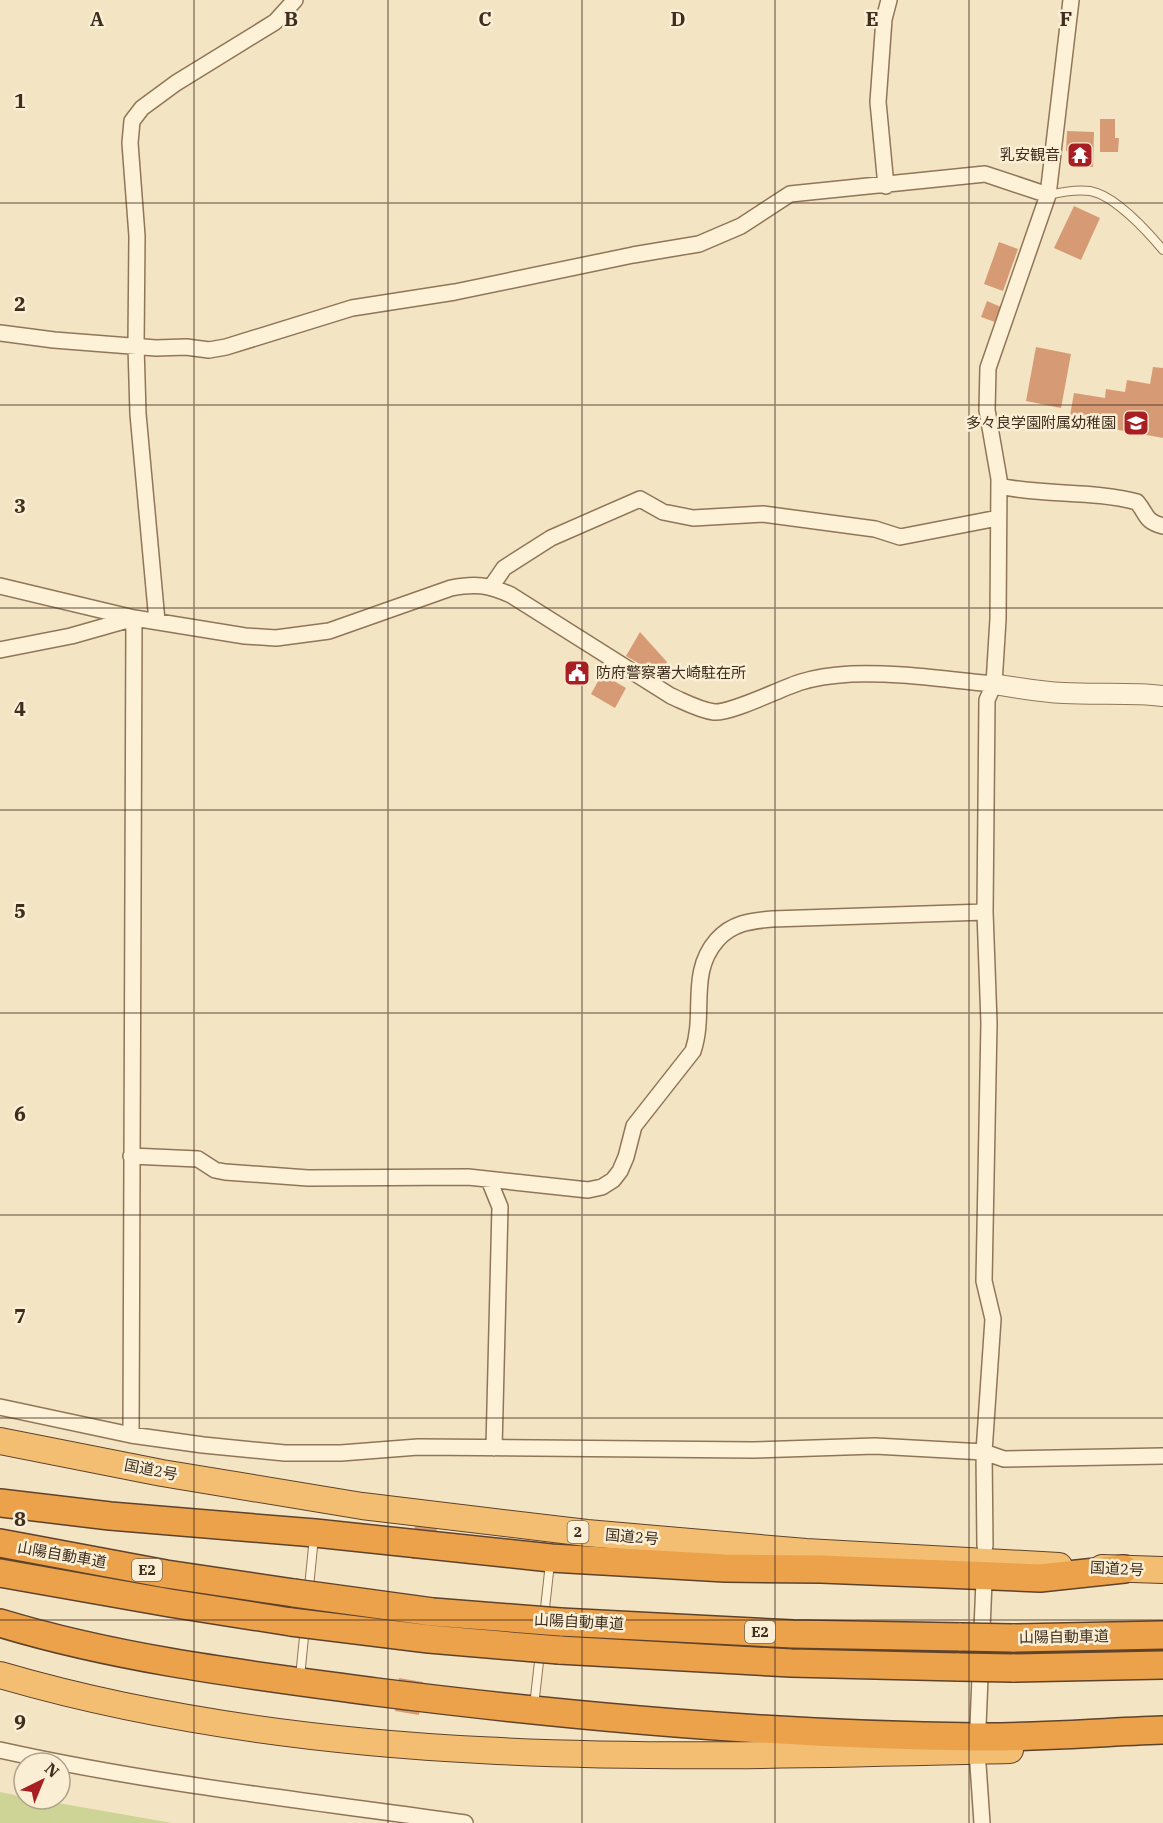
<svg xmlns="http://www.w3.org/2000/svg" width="1163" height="1823" font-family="'IBM Plex Serif','Noto Sans JP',serif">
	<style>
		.green { fill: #ced396 }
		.building { fill: #d69b75 }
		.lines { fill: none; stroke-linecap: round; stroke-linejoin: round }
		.service-casing { stroke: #917557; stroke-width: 10 }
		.minor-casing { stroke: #917557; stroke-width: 18 }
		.tertiary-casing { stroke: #917557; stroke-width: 22 }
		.trunk-casing { stroke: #5e422c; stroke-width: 28 }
		.motorway-casing { stroke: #5e422c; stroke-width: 30 }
		.service { stroke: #fdf1d8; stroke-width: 8 }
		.minor { stroke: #fdf1d8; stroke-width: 15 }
		.tertiary { stroke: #fdf1d8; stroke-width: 20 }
		.trunk { stroke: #f3be71; stroke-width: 26 }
		.motorway { stroke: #eca24b; stroke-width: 27 }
		.motorway-bridge-casing { stroke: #5e422c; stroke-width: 30; stroke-linecap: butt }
		.motorway-bridge { stroke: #eca24b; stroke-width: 27 }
		.grid { fill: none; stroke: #3f2d1d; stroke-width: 1.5; stroke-opacity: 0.55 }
		.labels { text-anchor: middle; stroke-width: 5; stroke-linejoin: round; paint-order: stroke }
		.shield { fill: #faeed4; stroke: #776754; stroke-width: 1.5 }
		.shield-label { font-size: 14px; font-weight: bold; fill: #3f2d1d }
		.poi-label { font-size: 15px; fill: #3f2d1d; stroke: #faeed4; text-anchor: end }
		.street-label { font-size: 15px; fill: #3f2d1d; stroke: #faeed4 }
		.grid-label { font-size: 20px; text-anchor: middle; font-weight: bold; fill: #3f2d1d; stroke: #faeed4; stroke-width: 5; stroke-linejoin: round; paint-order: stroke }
	</style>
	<rect width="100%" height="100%" fill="#f3e4c3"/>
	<!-- green -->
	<path class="green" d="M0 1792 24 1797V1799H35L172 1823H0Z"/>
	<!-- building -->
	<path class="building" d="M1100 119H1115V138H1119L1118 152H1100Z
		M1067 131 1094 132 1093 167H1076L1077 152 1066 151Z
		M1074 206 1100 218 1081 260 1054 248Z
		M999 242 1018 249 1003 291 984 284Z
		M987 301 1001 307 995 322 981 317Z
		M1036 347 1071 354 1061 408 1026 401Z
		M1153 367 1163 368V438L1069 421 1074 393 1105 398 1106 389 1125 392 1127 380 1150 384Z
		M640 632 667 662 659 675 626 656Z
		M602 674 626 688 615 708 591 694Z
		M415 1525 437 1527 435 1560 412 1559Z
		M399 1678 423 1682 419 1715 395 1711Z"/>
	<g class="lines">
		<!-- service casing -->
		<g class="service-casing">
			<path id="service" d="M1048 195C1061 192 1076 189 1090 191 1114 195 1147 231 1163 250
				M544 1617 550 1563
				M300 1677 314 1537
				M534 1706 540 1653"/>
		</g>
		<!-- minor casing -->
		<g class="minor-casing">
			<path id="minor" d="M886 186 878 102 884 19 889 0
				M0 333 54 340 156 348 186 347 209 350 226 347 352 308 455 292 633 255 699 244 741 226 790 194 985 174 1048 195
				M999 486C1044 496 1092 490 1137 502 1148 515 1144 521 1163 526
				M0 586 134 618 245 636 276 638 329 631 451 588C476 583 488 585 511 595L671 696C685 702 699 710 714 712 733 713 781 688 801 682 817 677 835 675 851 674 898 672 947 680 994 684
				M491 587 504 568 551 538 640 499 663 512 693 518 763 514 875 529 900 537 998 518
				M157 621 138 414 136 346 137 236 130 143 132 121 142 108 176 83 275 22 295 0
				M0 650 71 636 131 619
				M131 1156 198 1159 215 1170 225 1172 308 1178 468 1177 588 1190 602 1187 613 1180 620 1171 626 1157 634 1126 693 1051C706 1013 688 973 717 940 732 923 750 921 772 919L985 912
				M489 1180 500 1207 494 1448
				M0 1407 131 1435 203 1445 285 1453H341L418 1447 753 1450 875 1446 984 1452 1004 1459 1163 1456
				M131 1435 134 618
				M985 1546 984 1452 993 1319 984 1281 989 1023 985 912 987 700 994 684 998 619 999 479 987 410 988 368 1048 195 1071 0
				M0 1750C153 1784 309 1801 465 1823
				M982 1823 977 1750 984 1581"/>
		</g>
		<!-- tertiary casing -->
		<g class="tertiary-casing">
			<path id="tertiary" d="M994 684C1017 688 1040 692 1064 693 1097 695 1130 692 1163 696"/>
		</g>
		<!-- trunk casing -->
		<g class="trunk-casing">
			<path id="trunk" d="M0 1441 162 1473 362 1506 587 1533 806 1552 1059 1566
				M1102 1568 1163 1570
				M0 1675C326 1770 674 1758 1010 1750"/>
		</g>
		<!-- motorway casing -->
		<g class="motorway-casing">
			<path id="motorway" d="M0 1503 110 1516 315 1533 551 1558 725 1568 821 1569 1040 1578 1124 1569
				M0 1543 166 1574 294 1593
				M0 1573 170 1603 291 1622
				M560 1622 793 1634 961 1637
				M0 1623C122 1660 250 1675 376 1692 575 1717 775 1735 975 1737 1037 1738 1100 1732 1163 1730
				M1012 1638 1163 1635
				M559 1650 791 1663 959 1667
				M1012 1668 1163 1665"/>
		</g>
		<!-- service -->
		<use href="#service" class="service"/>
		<!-- minor -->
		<use href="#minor" class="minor"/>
		<!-- tertiary -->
		<use href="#tertiary" class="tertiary"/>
		<!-- trunk -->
		<use href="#trunk" class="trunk"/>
		<!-- motorway -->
		<use href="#motorway" class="motorway"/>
		<!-- motorway-bridge casing -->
		<g class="motorway-bridge-casing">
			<path id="motorway-bridge" d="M294 1593 433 1612 560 1622
				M291 1622 429 1639 559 1650
				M961 1637 1012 1638
				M959 1667 1012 1668"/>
		</g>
		<!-- motorway-bridge -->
		<use href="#motorway-bridge" class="motorway-bridge"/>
	</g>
	<!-- grid -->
	<path class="grid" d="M194 0V1823M388 0V1823M582 0V1823M775 0V1823M969 0V1823M0 203H1163M0 405H1163M0 608H1163M0 810H1163M0 1013H1163M0 1215H1163M0 1418H1163M0 1620H1163"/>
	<!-- icons -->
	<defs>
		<g id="temple-square" transform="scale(1.35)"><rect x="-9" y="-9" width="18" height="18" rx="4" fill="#a81f23" stroke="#faeed4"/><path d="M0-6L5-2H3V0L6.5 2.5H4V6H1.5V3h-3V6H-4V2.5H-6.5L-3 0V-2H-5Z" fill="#fff"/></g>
		<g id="school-square" transform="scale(1.35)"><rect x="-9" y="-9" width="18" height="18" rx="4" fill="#a81f23" stroke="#faeed4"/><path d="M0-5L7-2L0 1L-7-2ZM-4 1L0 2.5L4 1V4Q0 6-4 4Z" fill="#fff"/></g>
		<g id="civic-square" transform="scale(1.35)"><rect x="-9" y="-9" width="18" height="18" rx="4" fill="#a81f23" stroke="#faeed4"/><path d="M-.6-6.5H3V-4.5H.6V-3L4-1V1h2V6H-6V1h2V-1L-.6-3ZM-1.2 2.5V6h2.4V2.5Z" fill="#fff"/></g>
	</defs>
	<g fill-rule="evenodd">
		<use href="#temple-square" x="1080" y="155"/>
		<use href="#school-square" x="1136" y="423"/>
		<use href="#civic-square" x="577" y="673"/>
	</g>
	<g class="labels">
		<!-- shield labels -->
		<g class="shield">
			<rect x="567.5" y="1521" width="21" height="22" rx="4.5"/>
			<rect x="132" y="1559" width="30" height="22" rx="4.5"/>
			<rect x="745" y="1621" width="30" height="22" rx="4.5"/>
		</g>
		<g class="shield-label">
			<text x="578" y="1537">2</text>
			<text x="147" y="1575">E2</text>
			<text x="760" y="1637">E2</text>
		</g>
		<!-- poi labels -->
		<g class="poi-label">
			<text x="1060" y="160">乳安観音</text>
			<text x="1116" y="428">多々良学園附属幼稚園</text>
			<text x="596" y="678" text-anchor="start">防府警察署大崎駐在所</text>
		</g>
		<!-- street labels -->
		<g class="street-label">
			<text transform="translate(151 1470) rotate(11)" y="5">国道2号</text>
			<text transform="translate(632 1537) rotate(5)" y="5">国道2号</text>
			<text transform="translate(62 1555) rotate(10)" y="5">山陽自動車道</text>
			<text transform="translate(1117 1569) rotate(3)" y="5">国道2号</text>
			<text transform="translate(579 1622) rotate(3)" y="5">山陽自動車道</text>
			<text transform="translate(1064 1637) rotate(-1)" y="5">山陽自動車道</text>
		</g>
	</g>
	<g class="grid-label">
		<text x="97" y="26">A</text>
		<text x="291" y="26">B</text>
		<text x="485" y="26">C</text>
		<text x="678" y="26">D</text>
		<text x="872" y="26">E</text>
		<text x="1066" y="26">F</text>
		<text x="20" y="108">1</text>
		<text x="20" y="311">2</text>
		<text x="20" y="513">3</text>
		<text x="20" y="716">4</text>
		<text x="20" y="918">5</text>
		<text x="20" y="1121">6</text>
		<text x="20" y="1323">7</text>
		<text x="20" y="1526">8</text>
		<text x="20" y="1729">9</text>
	</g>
	<!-- north arrow -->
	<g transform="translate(42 1781) rotate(43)"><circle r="28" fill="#faeed4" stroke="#afa18b" stroke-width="1.5"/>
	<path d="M0-4.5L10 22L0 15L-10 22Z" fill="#a81f23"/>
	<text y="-9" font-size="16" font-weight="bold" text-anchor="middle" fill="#3f2d1d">N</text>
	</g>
</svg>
